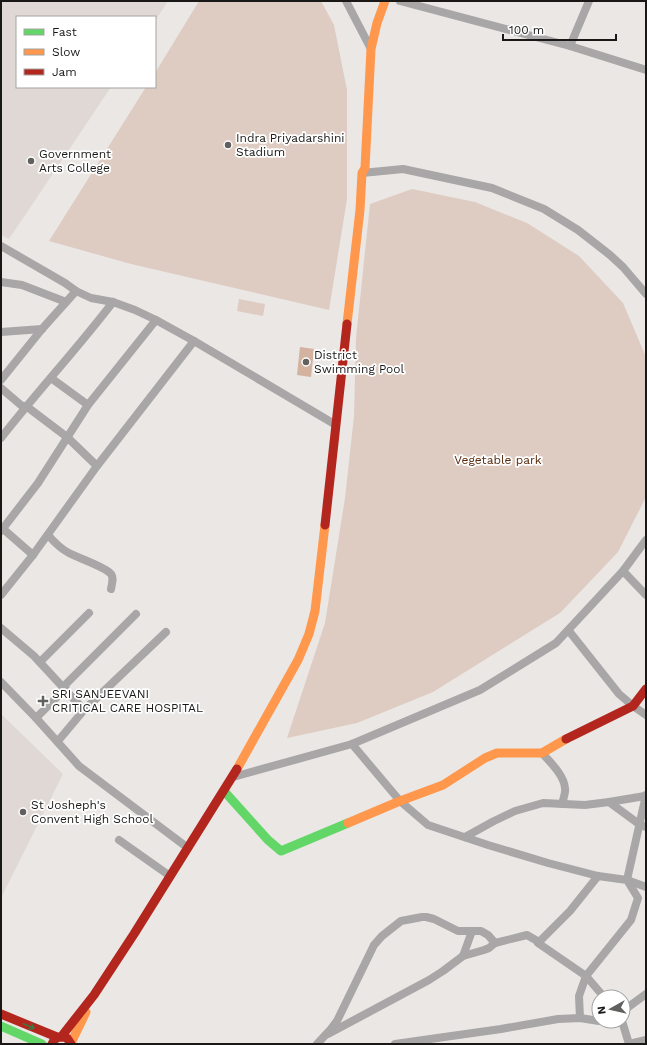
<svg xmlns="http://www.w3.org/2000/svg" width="647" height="1045" font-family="'Work Sans',sans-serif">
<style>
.built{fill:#e0d8d4}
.green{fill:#deccc2}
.water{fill:#d3b2a0}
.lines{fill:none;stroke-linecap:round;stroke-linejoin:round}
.street{stroke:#a8a6a6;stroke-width:8}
.fast{stroke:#63d668;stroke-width:9}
.slow{stroke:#ff974d;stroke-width:9}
.jam{stroke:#b3261e;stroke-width:9}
.oneway{stroke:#3e7740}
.poi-dot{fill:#62605f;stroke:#fff;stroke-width:1.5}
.labels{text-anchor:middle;stroke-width:3.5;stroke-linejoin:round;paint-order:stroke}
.poi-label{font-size:12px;fill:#191817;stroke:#fff;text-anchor:start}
.park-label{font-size:12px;fill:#562a0d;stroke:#fff}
</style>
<rect width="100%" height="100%" fill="#eae7e5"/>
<g class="built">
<path d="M 1,1 L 168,1 L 155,21 L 155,17 L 17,17 L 17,87 L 111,87 L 9,239 L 1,235 Z"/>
<path d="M 1,714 L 63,774 L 1,898 Z"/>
</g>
<g class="green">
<path d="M 199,1 L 321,1 L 334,25 L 347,90 L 347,199 L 329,310 L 131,264 L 49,241 L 146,87 L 155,87 L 155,73 Z"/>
<path d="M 412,189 L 475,202 L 527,223 L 579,256 L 623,303 L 646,357 L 646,497 L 618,552 L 560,613 L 433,692 L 357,723 L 287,738 L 325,623 L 345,498 L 354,416 L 356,338 L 370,204 Z"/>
<path d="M 239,299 L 265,304 L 263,316 L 237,311 Z"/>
</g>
<path class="water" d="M 300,347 L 314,349 L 311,377 L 297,375 Z"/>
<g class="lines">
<g class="street">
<path d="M 346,1 L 371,49"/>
<path d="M 400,1 L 570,46 L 646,70"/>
<path d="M 570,46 L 589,1"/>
<path d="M 362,173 L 403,169 L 492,188 L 544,209 L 578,230 L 610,255 L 623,267 L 646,294"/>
<path d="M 1,246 L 65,283 L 76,291 L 91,298 L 113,302 L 135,310 L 156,320 L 194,341 L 336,425"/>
<path d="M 1,282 L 22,285 L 66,302"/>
<path d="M 1,332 L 42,329"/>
<path d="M 51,378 L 88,405"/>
<path d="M 1,380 L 42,329 L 76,291"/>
<path d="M 1,388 L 22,406 L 26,406 L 67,437 L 97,466"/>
<path d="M 1,438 C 37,392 77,349 113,302"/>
<path d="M 1,527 L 33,555"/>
<path d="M 1,531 L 38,483 L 88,405 L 156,320"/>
<path d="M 48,535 C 54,542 61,549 69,553 C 78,558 106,567 111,574 C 114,578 112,583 111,589"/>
<path d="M 623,571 L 646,595"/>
<path d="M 1,595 L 33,555 L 97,466 L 194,341"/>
<path d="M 1,628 L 34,656 L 84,710"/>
<path d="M 569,631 L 619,694 L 633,706 L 646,715"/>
<path d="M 40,662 L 89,613"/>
<path d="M 1,682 L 36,718 L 79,766 L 188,848"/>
<path d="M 36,718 L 65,689 L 66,684 L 136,614"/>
<path d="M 58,741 L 84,710 L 166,632"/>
<path d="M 352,744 L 400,801 L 428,825 L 488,845 L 548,863 L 598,876 L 627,880 L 638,898 L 631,920 L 586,976 L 604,997"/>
<path d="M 542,753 C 550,762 564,775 565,788 C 566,793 563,799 562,804"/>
<path d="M 233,777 L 352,744 L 480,690 L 556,643 L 623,571 L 646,540"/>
<path d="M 646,795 L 627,880 L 646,887"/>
<path d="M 609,802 L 645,796"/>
<path d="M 465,837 L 494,821 L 515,811 L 543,803 L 585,805 L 609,802 L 639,824 L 646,827"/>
<path d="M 119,840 L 170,876"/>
<path d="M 463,956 L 472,931"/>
<path d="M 623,1011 L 646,994"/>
<path d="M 580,1018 L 579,996 L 586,976 L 538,943 L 570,911 L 598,876"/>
<path d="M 622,1021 L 629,1044"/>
<path d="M 328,1034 L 429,980 L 443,971 L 463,956 L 484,950 L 489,948 L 495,943"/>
<path d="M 317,1044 L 331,1029 L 337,1021 L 374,945 L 382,936 L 401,921 L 422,917 L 426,917 L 434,919 L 458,931 L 481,931 L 488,935 L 495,943 L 527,935 L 539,942"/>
<path d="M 395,1044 L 501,1029 L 558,1019 L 580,1018 L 599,1021"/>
<path d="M 629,1044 L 646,1040"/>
</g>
<g class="fast">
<path d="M 224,791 L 268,840 L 281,851 L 348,823"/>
<path d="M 1,1026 L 42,1044"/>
</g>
<g class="slow">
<path d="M 347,324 L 360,210 L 362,173 L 365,168 L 371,49 L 377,23 L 385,1"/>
<path d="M 237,769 L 298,660 L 309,634 L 315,611 L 325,525"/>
<path d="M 348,823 L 400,801 L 443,785 L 485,758 L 497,753 L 542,753 L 566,739"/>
<path d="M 71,1043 L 86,1012"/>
</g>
<g class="jam">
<path d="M 325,525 L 347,324"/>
<path d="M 566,739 L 633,706 L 646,689"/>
<path d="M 1,1014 L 57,1037"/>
<path d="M 61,1037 L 94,995 L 134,934 L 237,769"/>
<path d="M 52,1044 C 55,1037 60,1036 67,1038 L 71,1044"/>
</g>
</g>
<defs><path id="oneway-shaft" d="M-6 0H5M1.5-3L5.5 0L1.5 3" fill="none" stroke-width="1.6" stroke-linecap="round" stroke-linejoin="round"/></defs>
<use class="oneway" href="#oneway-shaft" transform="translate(29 1026) rotate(23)"/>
<g class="poi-dot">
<circle cx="228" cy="145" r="4"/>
<circle cx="31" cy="161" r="4"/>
<circle cx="306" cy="362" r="4"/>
<path d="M41 695h4v4h4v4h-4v4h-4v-4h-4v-4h4z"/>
<circle cx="23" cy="812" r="4"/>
</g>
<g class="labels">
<g class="poi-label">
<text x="236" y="142">Indra Priyadarshini<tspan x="236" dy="14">Stadium</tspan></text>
<text x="39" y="158">Government<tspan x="39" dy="14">Arts College</tspan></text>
<text x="314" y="359">District<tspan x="314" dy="14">Swimming Pool</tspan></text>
<text x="52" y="698">SRI SANJEEVANI<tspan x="52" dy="14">CRITICAL CARE HOSPITAL</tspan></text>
<text x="31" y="809">St Josheph's<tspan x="31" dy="14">Convent High School</tspan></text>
</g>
<g class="park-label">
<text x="498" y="464">Vegetable park</text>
</g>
</g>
<rect width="647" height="1045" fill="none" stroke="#191817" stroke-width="4"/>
<rect x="16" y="16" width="140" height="72" fill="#ffffff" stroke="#a3a3a2"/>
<rect x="24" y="29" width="20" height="6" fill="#63d668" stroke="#a3a3a2"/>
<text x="52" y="36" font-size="12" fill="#191817">Fast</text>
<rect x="24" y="49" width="20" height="6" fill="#ff974d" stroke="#a3a3a2"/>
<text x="52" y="56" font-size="12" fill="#191817">Slow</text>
<rect x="24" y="69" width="20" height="6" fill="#b3261e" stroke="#a3a3a2"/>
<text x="52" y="76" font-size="12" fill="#191817">Jam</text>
<g transform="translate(611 1009) rotate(262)"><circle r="19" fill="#ffffff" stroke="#a3a3a2"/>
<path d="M0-3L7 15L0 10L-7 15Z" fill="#62605f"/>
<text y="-6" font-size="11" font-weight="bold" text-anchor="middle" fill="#191817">N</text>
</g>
<path d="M503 34v6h113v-6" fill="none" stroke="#191817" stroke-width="2"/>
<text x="509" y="34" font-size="12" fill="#191817" stroke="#ffffff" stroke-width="3" paint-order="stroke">100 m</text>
</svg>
